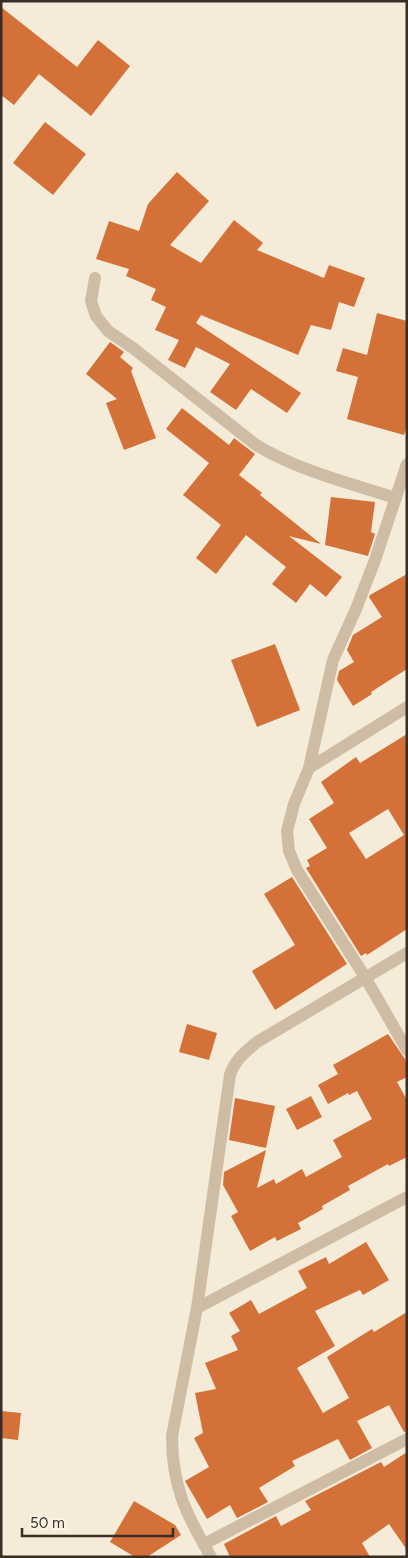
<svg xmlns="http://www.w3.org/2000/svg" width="408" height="1558" font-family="Figtree,sans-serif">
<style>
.building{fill:#d37138;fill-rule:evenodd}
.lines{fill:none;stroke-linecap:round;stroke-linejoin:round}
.minor{stroke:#cebca4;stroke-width:12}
</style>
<rect width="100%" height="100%" fill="#f4ebd9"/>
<g class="building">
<path d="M 1,7 L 77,67 L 98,40 L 130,66 L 91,116 L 39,74 L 14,105 L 1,95 Z"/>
<path d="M 45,122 L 86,154 L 53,195 L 13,163 Z"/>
<path d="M 177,172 L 209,201 L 170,245 L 201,263 L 234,220 L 263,243 L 257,250 L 324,278 L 329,265 L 365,278 L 354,307 L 339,302 L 331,330 L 311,325 L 298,355 L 201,315 L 196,323 L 301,393 L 287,413 L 251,389 L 236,410 L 210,392 L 230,364 L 196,347 L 185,368 L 168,360 L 179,340 L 155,330 L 166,307 L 151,300 L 156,289 L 126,276 L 129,269 L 96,259 L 109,221 L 139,231 L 148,204 Z"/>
<path d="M 377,313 L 407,321 L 407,426 L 404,435 L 347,419 L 358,377 L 336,371 L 343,348 L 367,355 Z"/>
<path d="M 110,342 L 124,352 L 120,357 L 133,368 L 131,371 L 156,438 L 124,450 L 106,403 L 117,399 L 86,374 Z"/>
<path d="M 182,408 L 229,445 L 234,438 L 255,454 L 239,475 L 262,493 L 260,495 L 321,544 L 289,536 L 342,577 L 326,597 L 310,584 L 296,603 L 272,584 L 286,567 L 246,535 L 216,574 L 196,558 L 221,525 L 183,495 L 209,463 L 166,429 Z"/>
<path d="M 331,497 L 375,502 L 371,532 L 375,534 L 368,556 L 325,545 Z"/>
<path d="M 407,574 L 407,669 L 371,692 L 372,694 L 353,706 L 337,680 L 339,671 L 354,662 L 347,650 L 353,635 L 382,617 L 369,597 L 370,595 Z"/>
<path d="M 275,644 L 300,710 L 257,727 L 231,660 Z"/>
<path d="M 407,734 L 407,929 L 367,955 L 366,953 L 361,956 L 306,868 L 310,866 L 307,860 L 327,848 L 309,819 L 334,803 L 321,782 L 356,757 L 360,763 ZM 388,809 L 404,835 L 366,859 L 349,833 Z"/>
<path d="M 292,877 L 347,964 L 275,1010 L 252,971 L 295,945 L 264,894 Z"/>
<path d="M 187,1024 L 217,1033 L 209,1060 L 179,1052 Z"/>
<path d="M 388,1034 L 407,1062 L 407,1077 L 397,1082 L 407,1100 L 407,1157 L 389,1166 L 388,1164 L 348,1186 L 350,1190 L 322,1206 L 323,1209 L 298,1223 L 301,1229 L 277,1241 L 275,1237 L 250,1251 L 231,1216 L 238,1212 L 223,1185 L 224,1172 L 266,1150 L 257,1188 L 274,1179 L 276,1184 L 302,1169 L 306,1177 L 342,1157 L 333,1140 L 372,1119 L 357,1091 L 349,1095 L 348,1093 L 328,1104 L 318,1085 L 338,1074 L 333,1065 Z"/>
<path d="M 311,1096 L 322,1117 L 297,1130 L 286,1109 Z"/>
<path d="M 235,1098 L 275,1106 L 266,1148 L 229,1140 Z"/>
<path d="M 366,1242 L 389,1280 L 363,1295 L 360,1290 L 315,1311 L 335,1346 L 297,1368 L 323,1413 L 349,1398 L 327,1357 L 372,1329 L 374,1332 L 407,1312 L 407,1431 L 404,1432 L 389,1405 L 357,1421 L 372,1448 L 350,1460 L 338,1439 L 292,1461 L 295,1466 L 259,1488 L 268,1502 L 237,1518 L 230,1505 L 207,1519 L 185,1481 L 209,1467 L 194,1438 L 203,1433 L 195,1393 L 216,1389 L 205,1363 L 238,1350 L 231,1336 L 240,1331 L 229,1313 L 251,1300 L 259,1314 L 307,1288 L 298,1271 L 326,1257 L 329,1264 Z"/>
<path d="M 1,1411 L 21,1413 L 18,1440 L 1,1438 Z"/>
<path d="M 407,1452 L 407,1550 L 389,1524 L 362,1543 L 370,1557 L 230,1557 L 224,1544 L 276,1516 L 281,1526 L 311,1510 L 305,1501 L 381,1462 L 384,1467 Z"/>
<path d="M 134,1501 L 175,1525 L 181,1535 L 147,1557 L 135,1557 L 110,1542 Z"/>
</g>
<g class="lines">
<g class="minor">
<path d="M 95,278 L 91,301 L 96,316 L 108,331 L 133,348 L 256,445 C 299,471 349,483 396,498"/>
<path d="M 407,707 L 309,768 L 294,804 L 287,831 L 289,851 L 297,870 L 365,977 L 407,1050"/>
<path d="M 309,768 L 333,660 L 356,609 L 375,560 L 407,464"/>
<path d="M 197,1308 L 407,1197"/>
<path d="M 204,1544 L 407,1439"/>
<path d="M 211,1557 C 186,1514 172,1487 172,1436 L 197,1308 L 230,1075 C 235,1060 245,1052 257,1042 L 407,953"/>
</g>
</g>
<rect width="408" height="1558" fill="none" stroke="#382e26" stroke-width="5"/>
<path d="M22 1528v8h151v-8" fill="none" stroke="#382e26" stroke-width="2.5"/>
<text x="30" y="1528" font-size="15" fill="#382e26" stroke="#fbf4e6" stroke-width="4" paint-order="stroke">50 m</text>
</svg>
